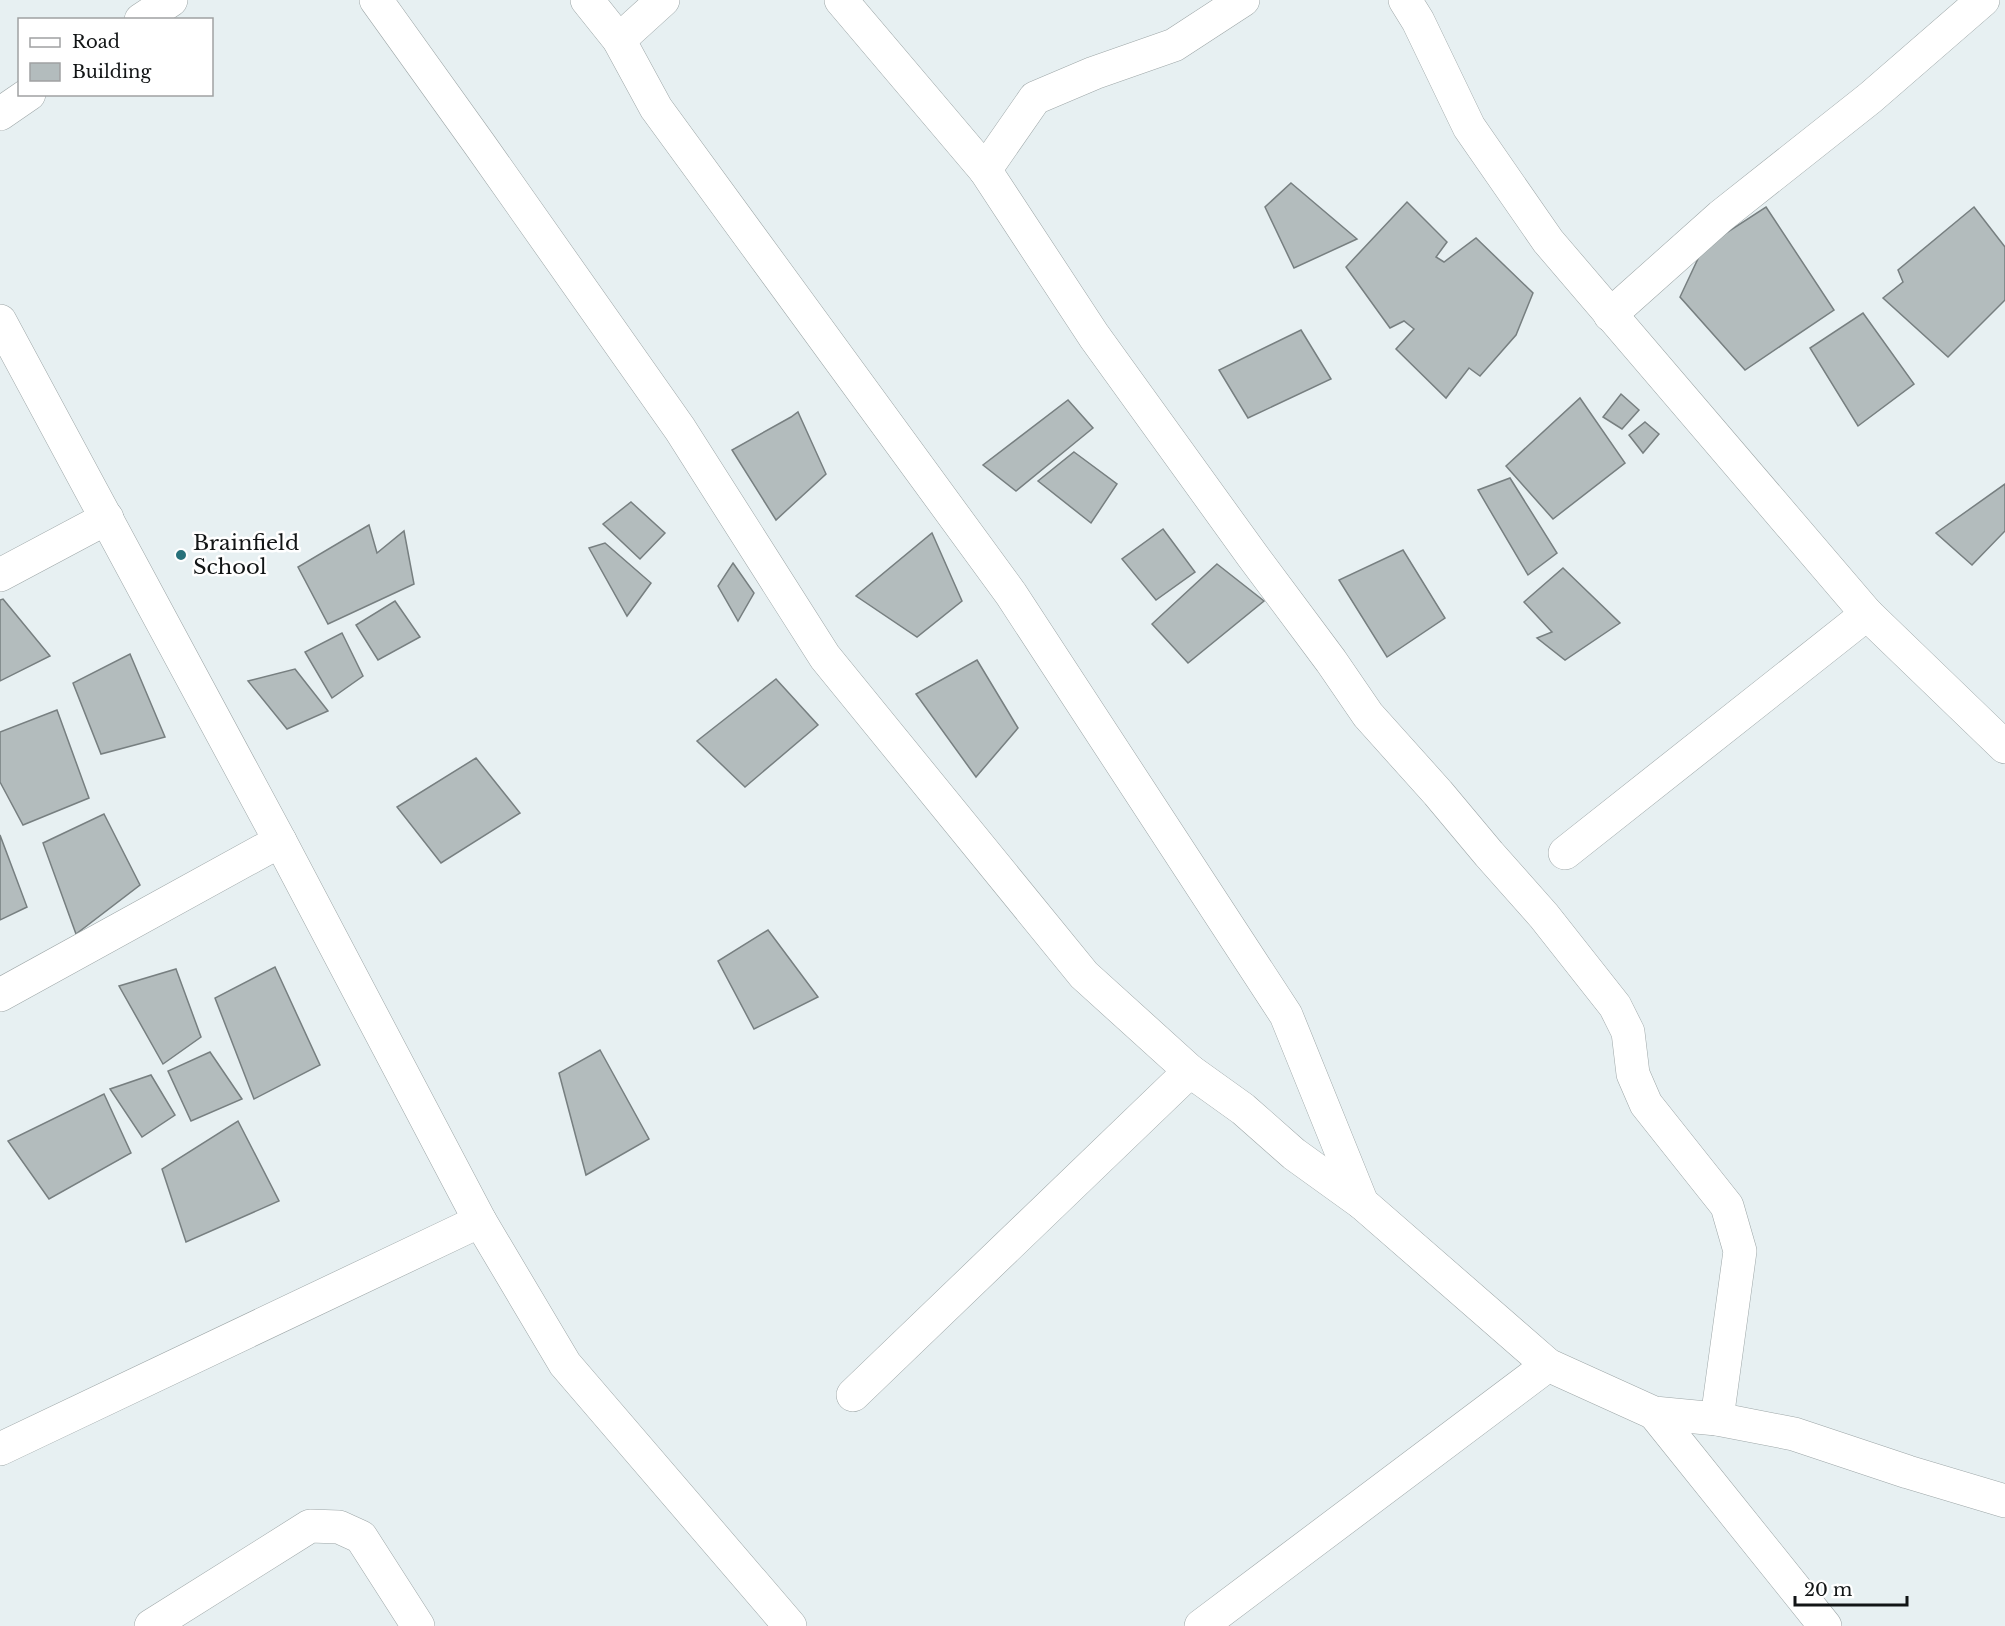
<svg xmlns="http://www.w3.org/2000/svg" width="2005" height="1626" font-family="'Libre Baskerville',serif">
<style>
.building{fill:#b3bcbd;stroke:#777f80;stroke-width:1.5}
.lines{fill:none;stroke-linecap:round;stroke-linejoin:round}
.minor-casing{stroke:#9da6a7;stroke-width:34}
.minor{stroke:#fff;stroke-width:33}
.poi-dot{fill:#27717a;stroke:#fff;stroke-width:2}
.labels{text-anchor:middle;stroke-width:5;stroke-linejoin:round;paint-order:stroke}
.poi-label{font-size:21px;fill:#121516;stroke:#fff;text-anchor:start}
</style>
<rect width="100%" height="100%" fill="#e7f0f2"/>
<g class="building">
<path d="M 1291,183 L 1357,239 L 1294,268 L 1265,207 Z"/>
<path d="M 1407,202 L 1447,242 L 1436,257 L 1444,262 L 1476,238 L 1533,293 L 1516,335 L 1480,376 L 1469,368 L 1446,398 L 1396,349 L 1414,329 L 1404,321 L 1390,328 L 1346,267 Z"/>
<path d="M 1766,207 L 1834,310 L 1745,370 L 1680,297 L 1703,248 Z"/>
<path d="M 1974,207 L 2005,247 L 2005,300 L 1948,357 L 1883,298 L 1903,282 L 1898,270 Z"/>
<path d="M 1863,313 L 1914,384 L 1858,426 L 1810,348 Z"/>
<path d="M 1301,330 L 1331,379 L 1248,418 L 1219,370 Z"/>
<path d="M 1621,394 L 1639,410 L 1622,429 L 1603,417 Z"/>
<path d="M 1580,398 L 1625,463 L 1553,519 L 1506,466 Z"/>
<path d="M 1068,400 L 1093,428 L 1016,491 L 983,465 Z"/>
<path d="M 798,412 L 826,474 L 776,520 L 732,450 L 791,417 Z"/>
<path d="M 1645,422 L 1659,434 L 1643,453 L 1629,435 Z"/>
<path d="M 1074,452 L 1117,484 L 1091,523 L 1038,481 Z"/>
<path d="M 1510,478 L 1557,553 L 1528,575 L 1478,490 Z"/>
<path d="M 2005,484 L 2005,531 L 1972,565 L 1936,533 Z"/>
<path d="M 631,502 L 665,533 L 640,559 L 603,524 Z"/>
<path d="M 369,525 L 377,553 L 404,531 L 414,584 L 328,624 L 298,567 Z"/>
<path d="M 1163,529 L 1195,572 L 1156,600 L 1122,559 Z"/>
<path d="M 932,533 L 962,601 L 917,637 L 856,596 Z"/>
<path d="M 605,543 L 651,583 L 627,616 L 589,548 Z"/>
<path d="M 1403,550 L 1445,618 L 1387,657 L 1339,580 Z"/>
<path d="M 733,563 L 754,593 L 738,621 L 718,586 Z"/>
<path d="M 1217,564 L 1264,601 L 1188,663 L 1152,624 Z"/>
<path d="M 1563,568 L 1620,623 L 1565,660 L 1537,638 L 1552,632 L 1524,602 Z"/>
<path d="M 3,599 L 50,656 L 0,681 L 0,600 Z"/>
<path d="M 395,601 L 420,637 L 378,660 L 356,625 Z"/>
<path d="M 342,633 L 363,676 L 332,698 L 305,652 Z"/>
<path d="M 130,654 L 165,737 L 101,754 L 73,683 Z"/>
<path d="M 977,660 L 1018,728 L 976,777 L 916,694 Z"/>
<path d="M 295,669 L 328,711 L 287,729 L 248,681 Z"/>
<path d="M 776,679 L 818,725 L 745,787 L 697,741 Z"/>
<path d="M 57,710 L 89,798 L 23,825 L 0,782 L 0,732 Z"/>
<path d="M 476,758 L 520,813 L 441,863 L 397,807 Z"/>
<path d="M 104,814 L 140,885 L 76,934 L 43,843 Z"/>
<path d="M 0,835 L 27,907 L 0,920 Z"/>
<path d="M 768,930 L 818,997 L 754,1029 L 718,961 Z"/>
<path d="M 275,967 L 320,1065 L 254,1099 L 215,998 Z"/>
<path d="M 176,969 L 201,1037 L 163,1064 L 119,986 Z"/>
<path d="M 600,1050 L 649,1139 L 586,1175 L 559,1073 Z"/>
<path d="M 210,1052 L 242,1099 L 191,1121 L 168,1071 Z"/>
<path d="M 151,1075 L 175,1115 L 142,1137 L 110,1089 Z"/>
<path d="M 104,1094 L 131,1153 L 49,1199 L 8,1141 Z"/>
<path d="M 238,1121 L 279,1201 L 186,1242 L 162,1169 Z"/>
</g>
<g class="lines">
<g class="minor-casing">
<g id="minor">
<path d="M 376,0 L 480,145 L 680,429 L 825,657 L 1084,975 L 1190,1071 L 1243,1109 L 1294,1154 L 1362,1203 L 1548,1365 L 1654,1413 L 1717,1419 L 1794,1434 L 1908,1472 L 2005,1501"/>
<path d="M 587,0 L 619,40 L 656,108 L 1011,594 L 1286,1015 L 1362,1203"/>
<path d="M 841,0 L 985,170"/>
<path d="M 1243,0 L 1174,45 L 1094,73 L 1035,98 L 985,170 L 1094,336 L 1252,555 L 1331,661 L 1368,715 L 1438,793 L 1489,854 L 1544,916 L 1615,1006 L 1628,1032 L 1633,1074 L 1646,1104 L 1727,1206 L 1740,1251 L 1717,1419"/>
<path d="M 1405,0 L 1418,21 L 1469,127 L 1548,241 L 1867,614 L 2005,747"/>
<path d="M 141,20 L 171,0"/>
<path d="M 619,40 L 663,0"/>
<path d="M 0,114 L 29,94"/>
<path d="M 1610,315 L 1721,216 L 1870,98 L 1983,0"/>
<path d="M 0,321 L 280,841 L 480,1221 L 565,1364 L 790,1626"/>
<path d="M 0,575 L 107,518"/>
<path d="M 1565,853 L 1867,614"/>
<path d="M 0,995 L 280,841"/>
<path d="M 853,1395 L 1190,1071"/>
<path d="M 1654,1413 L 1825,1626"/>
<path d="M 0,1449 L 480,1221"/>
<path d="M 151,1626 L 310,1526 L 339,1527 L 361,1537 L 418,1626"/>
<path d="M 1201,1626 L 1548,1365"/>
</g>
</g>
<use href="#minor" class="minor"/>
</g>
<circle class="poi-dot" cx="181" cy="555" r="6"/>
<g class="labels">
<g class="poi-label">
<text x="193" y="550">Brainfield<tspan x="193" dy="24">School</tspan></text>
</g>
</g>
<rect x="18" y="18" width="195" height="78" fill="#ffffff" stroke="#a0a1a2" stroke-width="1.5"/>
<rect x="30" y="38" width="30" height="9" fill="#ffffff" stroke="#a0a1a2" stroke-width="1.5"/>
<text x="72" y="48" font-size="18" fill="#121516">Road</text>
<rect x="30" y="63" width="30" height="18" fill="#b3bcbd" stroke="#a0a1a2" stroke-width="1.5"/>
<text x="72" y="78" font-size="18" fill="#121516">Building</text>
<path d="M1795 1596v9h112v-9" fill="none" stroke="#121516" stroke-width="3"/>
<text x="1804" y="1596" font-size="18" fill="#121516" stroke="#ffffff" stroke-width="4.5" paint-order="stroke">20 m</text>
</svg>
